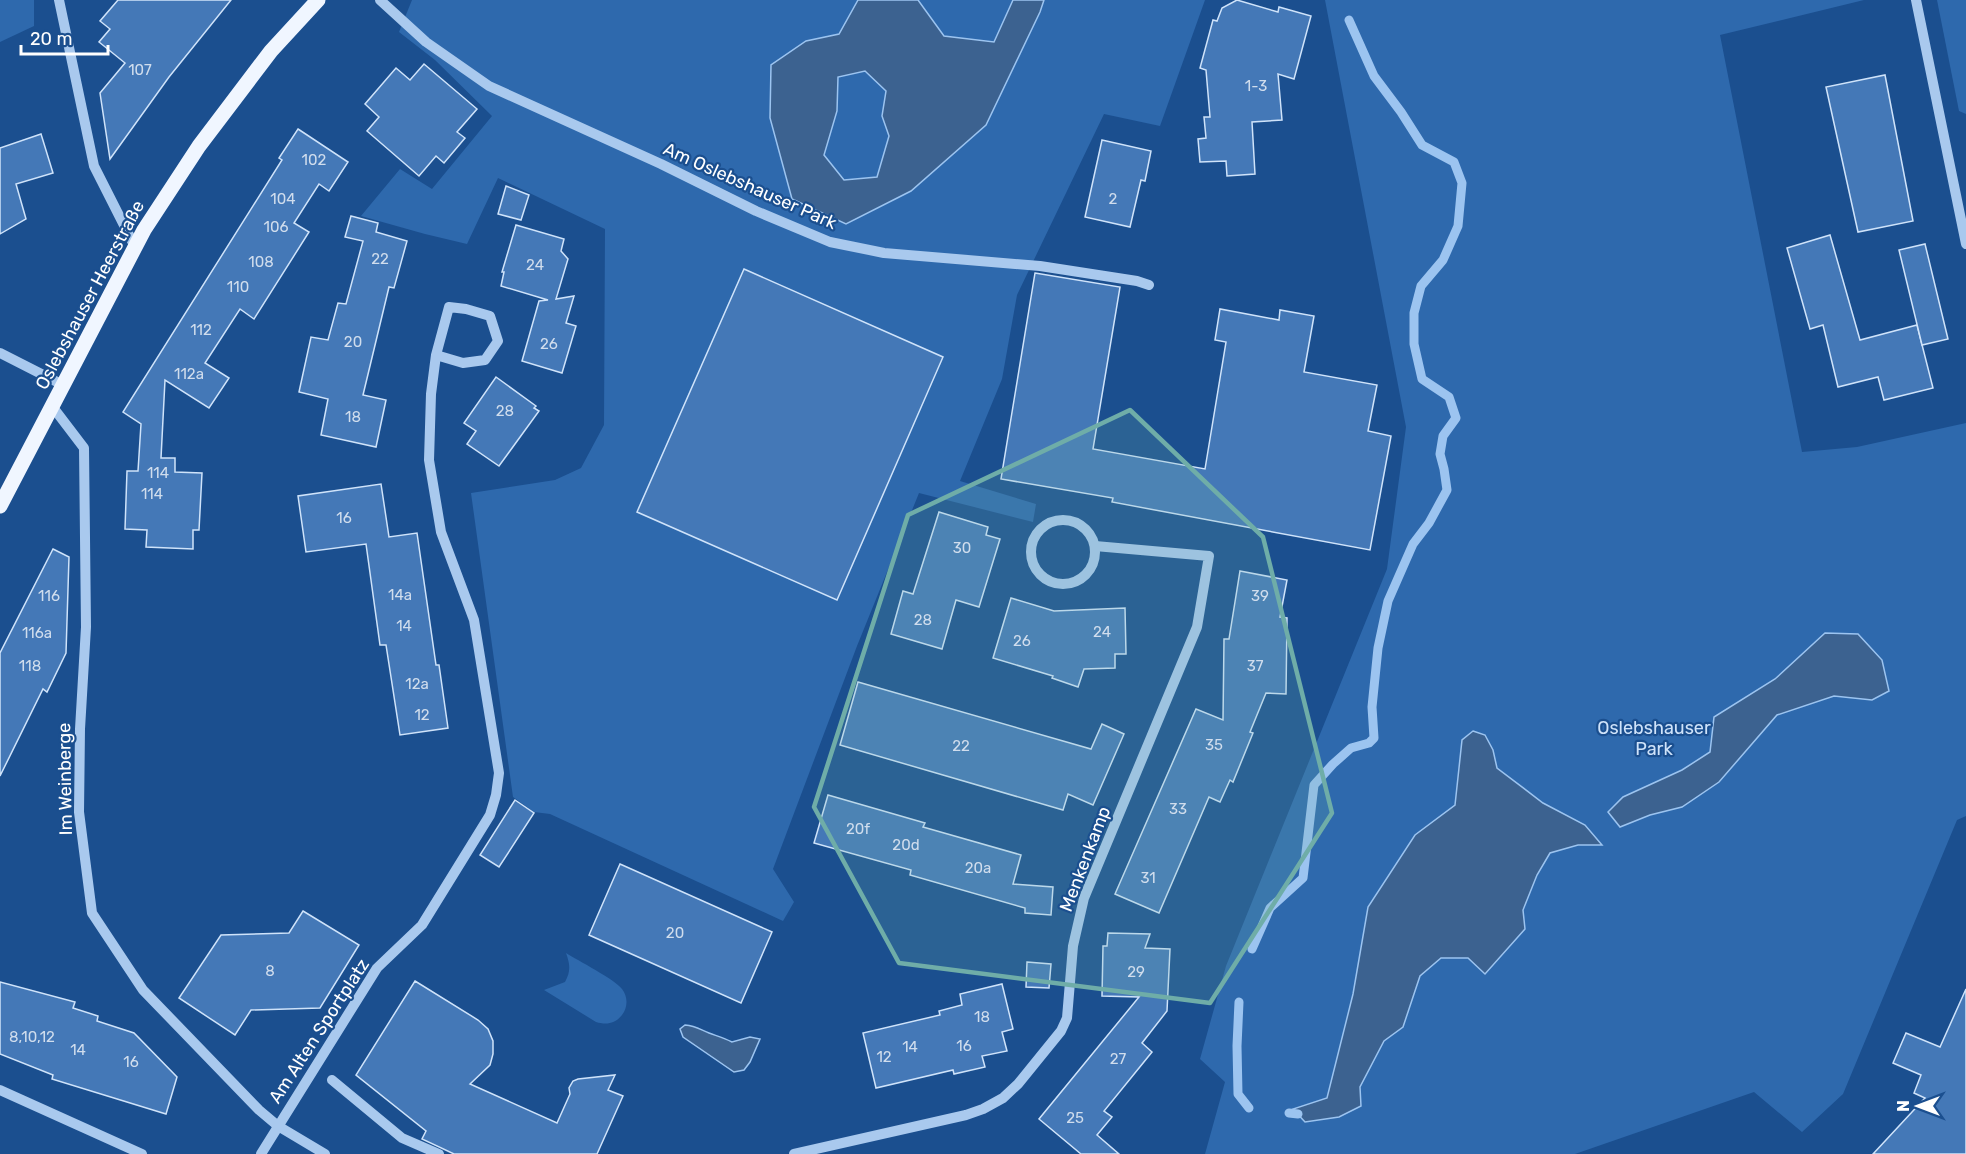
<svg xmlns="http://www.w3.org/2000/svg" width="1966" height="1154" font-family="Rubik,sans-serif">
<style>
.green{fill:#2e69ad}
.water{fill:#3c6290;stroke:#9cc4f0;stroke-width:1.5;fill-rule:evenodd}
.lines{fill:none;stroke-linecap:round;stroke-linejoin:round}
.stream{stroke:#9cc4f0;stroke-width:9}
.building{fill:#4478b7;stroke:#cfe3fa;stroke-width:1.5}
.minor{stroke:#a9c9ee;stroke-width:10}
.major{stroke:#f0f6ff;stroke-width:15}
.marked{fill:#6fada8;fill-opacity:0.2;stroke:#6fada8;stroke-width:4.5;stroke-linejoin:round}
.labels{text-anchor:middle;stroke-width:4.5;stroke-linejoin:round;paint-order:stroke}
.number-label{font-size:15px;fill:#d0dded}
.street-label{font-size:18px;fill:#fff;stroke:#1b4f8f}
.park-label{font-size:18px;fill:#cfe3fa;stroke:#1b4f8f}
</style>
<rect width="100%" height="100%" fill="#1b4f8f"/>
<g class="green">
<path d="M 0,0 L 34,0 L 34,26 L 0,42 Z"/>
<path d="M 412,0 L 1205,0 L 1160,126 L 1104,114 L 1017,295 L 1002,379 L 960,481 L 1036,504 L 1033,522 L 919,493 L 857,646 L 773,869 L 794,902 L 783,921 L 550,814 L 534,812 L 513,797 L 471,493 L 555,480 L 581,468 L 604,425 L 605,229 L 498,178 L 467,244 L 425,234 L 361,216 L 400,169 L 432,189 L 492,116 L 435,60 L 399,32 Z"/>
<path d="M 1325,0 L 1864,0 L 1720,35 L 1802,452 L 1857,447 L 1966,423 L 1966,816 L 1957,820 L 1843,1094 L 1802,1132 L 1754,1092 L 1575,1154 L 1205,1154 L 1225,1082 L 1200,1059 L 1226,966 L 1387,569 L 1406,427 Z"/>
<path d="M 1937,0 L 1966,0 L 1966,114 L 1959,111 Z"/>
<path d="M 566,953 C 577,960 616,980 622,989 C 628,997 628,1007 622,1015 C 615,1024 606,1025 596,1022 L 544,990 L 565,982 C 571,971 570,964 566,953 Z"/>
</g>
<g class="water">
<path d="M 858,0 L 918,0 L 944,36 L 994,42 L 1013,0 L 1044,0 L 1040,12 L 986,125 L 911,191 L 846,224 L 792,199 L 770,118 L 771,65 L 806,41 L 839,34 ZM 865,71 L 886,91 L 882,116 L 889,136 L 877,177 L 844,180 L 824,155 L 837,111 L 838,77 Z"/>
<path d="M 1825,633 L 1858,634 L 1882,660 L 1889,691 L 1872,700 L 1834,696 L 1777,715 L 1719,782 L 1682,807 L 1650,815 L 1620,827 L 1608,812 L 1623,797 L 1682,770 L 1710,752 L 1714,717 L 1775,679 Z"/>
<path d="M 1473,731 L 1485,735 L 1493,750 L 1497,768 L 1543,803 L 1585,825 L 1602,845 L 1578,845 L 1550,853 L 1537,875 L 1523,910 L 1525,929 L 1485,974 L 1468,958 L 1441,958 L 1420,976 L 1403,1027 L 1384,1041 L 1360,1087 L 1361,1106 L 1339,1117 L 1305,1122 L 1293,1109 L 1327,1098 L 1353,994 L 1368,907 L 1415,835 L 1455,805 L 1462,740 Z"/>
<path d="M 685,1025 C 696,1026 699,1029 709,1033 C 717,1036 724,1038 732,1042 L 750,1037 L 760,1039 L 750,1062 L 744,1070 L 734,1072 L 683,1037 L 680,1029 Z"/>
</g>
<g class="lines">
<g class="stream">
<path d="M 1252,949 L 1270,908 L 1303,878 L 1314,785 L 1333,764 L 1351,748 L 1369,743 L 1374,738 L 1372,707 L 1378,648 L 1388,601 L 1413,544 L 1429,523 L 1447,490 L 1444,469 L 1440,454 L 1443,436 L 1456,418 L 1449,397 L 1422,379 L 1414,344 L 1414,313 L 1421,286 L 1443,260 L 1458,226 L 1462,183 L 1454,162 L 1422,145 L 1401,112 L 1374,76 L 1349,20"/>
<path d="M 1239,1002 L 1237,1046 L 1238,1094 L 1249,1108"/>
<path d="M 1289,1113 L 1298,1114"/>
</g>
</g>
<g class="building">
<path d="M 118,0 L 231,0 L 169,77 L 110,159 L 100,93 L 125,63 L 99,42 L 110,29 L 100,21 Z"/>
<path d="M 1237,0 L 1278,12 L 1279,7 L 1311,16 L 1294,79 L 1278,74 L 1282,120 L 1252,122 L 1255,174 L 1227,176 L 1226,161 L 1200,162 L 1198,139 L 1206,138 L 1204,117 L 1210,117 L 1206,70 L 1200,68 L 1213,20 L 1217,21 L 1222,8 Z"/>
<path d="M 424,64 L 477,109 L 457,132 L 465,138 L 444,163 L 436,156 L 419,176 L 367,131 L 379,117 L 365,104 L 396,68 L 410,80 Z"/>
<path d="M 1885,75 L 1913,221 L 1858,232 L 1826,87 Z"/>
<path d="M 298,129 L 348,162 L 329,191 L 319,184 L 294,223 L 309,232 L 254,319 L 240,309 L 205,363 L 229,378 L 209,408 L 165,380 L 161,458 L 175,458 L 175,472 L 202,473 L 199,530 L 193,530 L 193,549 L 146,547 L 147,530 L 125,529 L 127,471 L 138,471 L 141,424 L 123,412 L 282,160 L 279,158 Z"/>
<path d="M 41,134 L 53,173 L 16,184 L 26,219 L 0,234 L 0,148 Z"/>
<path d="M 1102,140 L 1151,151 L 1145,181 L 1141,180 L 1130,227 L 1085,217 Z"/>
<path d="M 506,186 L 529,195 L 521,220 L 498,214 Z"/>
<path d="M 351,216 L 378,223 L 376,232 L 407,241 L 394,288 L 389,287 L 363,395 L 386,400 L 376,447 L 321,435 L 328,399 L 299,392 L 311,337 L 328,340 L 338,303 L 346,304 L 363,241 L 345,237 Z"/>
<path d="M 516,225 L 564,239 L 561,251 L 568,259 L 556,299 L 574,296 L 566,323 L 576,326 L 562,373 L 522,361 L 539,301 L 548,300 L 501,286 L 504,272 L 502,272 Z"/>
<path d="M 1830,235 L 1860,340 L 1917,325 L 1933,388 L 1884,400 L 1878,377 L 1838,387 L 1823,325 L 1810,329 L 1787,248 Z"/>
<path d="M 1925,244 L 1948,339 L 1922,345 L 1899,250 Z"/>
<path d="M 744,269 L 943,357 L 837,600 L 637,512 Z"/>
<path d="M 1035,273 L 1120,287 L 1093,449 L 1205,469 L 1226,342 L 1215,340 L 1220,309 L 1279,320 L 1280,310 L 1314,316 L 1304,372 L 1377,385 L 1368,431 L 1391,436 L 1370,550 L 1112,502 L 1113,498 L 1001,479 Z"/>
<path d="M 496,377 L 536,406 L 534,408 L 539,411 L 499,466 L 467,444 L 476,431 L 464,423 Z"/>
<path d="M 381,484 L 389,537 L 417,533 L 436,665 L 439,665 L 448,728 L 400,735 L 386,645 L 380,645 L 366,544 L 306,552 L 298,496 Z"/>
<path d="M 939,512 L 988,527 L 986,535 L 1000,539 L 979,607 L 956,600 L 942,649 L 891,634 L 903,591 L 913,594 Z"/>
<path d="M 53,549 L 69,557 L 66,653 L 47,692 L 43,689 L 0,776 L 0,653 Z"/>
<path d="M 1240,571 L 1287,580 L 1280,617 L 1287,618 L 1286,694 L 1266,693 L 1250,732 L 1253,733 L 1233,782 L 1230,780 L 1220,802 L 1209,797 L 1159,913 L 1115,894 L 1196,709 L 1223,720 L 1224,639 L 1229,639 Z"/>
<path d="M 1011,598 L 1054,611 L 1125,608 L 1126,654 L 1115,654 L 1115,668 L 1084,669 L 1078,687 L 1052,678 L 1053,676 L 993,658 Z"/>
<path d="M 858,682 L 1091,749 L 1102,724 L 1124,734 L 1093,805 L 1068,794 L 1063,810 L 840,745 Z"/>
<path d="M 828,795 L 925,823 L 923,827 L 1021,855 L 1013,884 L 1053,887 L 1051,915 L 1025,913 L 1025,908 L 910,875 L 911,870 L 814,843 Z"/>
<path d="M 515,800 L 534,813 L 499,867 L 480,855 Z"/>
<path d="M 620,864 L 772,932 L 741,1003 L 589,935 Z"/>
<path d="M 303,911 L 359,945 L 320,1008 L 251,1010 L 235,1035 L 179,998 L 221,935 L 289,933 Z"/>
<path d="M 1108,933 L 1150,934 L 1145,948 L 1170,949 L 1167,1011 L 1142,1043 L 1152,1052 L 1104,1111 L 1112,1117 L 1097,1135 L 1119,1154 L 1081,1154 L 1039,1119 L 1139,997 L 1102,996 L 1103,946 L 1107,946 Z"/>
<path d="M 1027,962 L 1051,964 L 1049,988 L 1026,987 Z"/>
<path d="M 415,981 L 478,1020 L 488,1029 L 493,1041 L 493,1054 L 490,1065 L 470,1084 L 557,1123 L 570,1094 L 569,1088 L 573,1081 L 578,1079 L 615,1075 L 608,1090 L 623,1096 L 597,1154 L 454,1154 L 422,1139 L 426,1131 L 356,1075 Z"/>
<path d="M 0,982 L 75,1002 L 73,1008 L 98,1016 L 97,1021 L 134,1033 L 177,1077 L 166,1114 L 52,1079 L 53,1075 L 0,1054 Z"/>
<path d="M 1002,984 L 1013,1029 L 1002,1032 L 1007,1051 L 982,1056 L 985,1067 L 954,1074 L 953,1070 L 876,1088 L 863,1033 L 940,1015 L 939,1011 L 962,1005 L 960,994 Z"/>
<path d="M 1966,989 L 1966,1154 L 1873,1154 L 1925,1098 L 1914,1093 L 1921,1075 L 1893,1063 L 1906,1033 L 1940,1047 Z"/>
</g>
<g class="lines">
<g class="minor">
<path d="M 59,0 L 94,166 L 135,247"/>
<path d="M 380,0 L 426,42 L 489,86 L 661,164 L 756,211 L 830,242 L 884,253 L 1040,266 L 1137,281 L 1149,285"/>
<path d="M 1916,0 L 1966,244"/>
<path d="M 0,353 L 63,385"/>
<path d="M 52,406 L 84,448 L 86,627 L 80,729 L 79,812 L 92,913 L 143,990 L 259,1110 L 278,1126 L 325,1154"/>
<circle cx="1063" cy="552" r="32"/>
<path d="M 332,1080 L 402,1138 L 439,1154"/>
<path d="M 0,1090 L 142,1154"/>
<path d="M 261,1154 L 377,968 L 422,925 L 490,815 L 496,795 L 499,773 L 474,620 L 441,532 L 429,460 L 431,394 L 436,355 L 449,307 L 466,309 L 490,316 L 498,341 L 485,360 L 463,363 L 436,355"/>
<path d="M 794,1154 L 966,1115 L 983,1109 L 1003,1098 L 1018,1084 L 1061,1031 L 1067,1018 L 1073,946 L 1084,898 L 1197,627 L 1209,556 L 1095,546"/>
</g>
<path class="major" d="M 0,506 L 144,230 L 199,146 L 271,51 L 318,0"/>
</g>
<path class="marked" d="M 1130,410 L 1263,537 L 1332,813 L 1210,1003 L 899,963 L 814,807 L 908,515 Z"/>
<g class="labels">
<g class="number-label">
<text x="140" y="75">107</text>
<text x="1256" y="91">1-3</text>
<text x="314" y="165">102</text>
<text x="283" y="204">104</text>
<text x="1113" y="204">2</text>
<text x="276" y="232">106</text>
<text x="380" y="264">22</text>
<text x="261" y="267">108</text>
<text x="535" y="270">24</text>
<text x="238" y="292">110</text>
<text x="201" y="335">112</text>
<text x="353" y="347">20</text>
<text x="549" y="349">26</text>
<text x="189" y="379">112a</text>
<text x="505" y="416">28</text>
<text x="353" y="422">18</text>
<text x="158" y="478">114</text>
<text x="152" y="499">114</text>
<text x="344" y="523">16</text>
<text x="962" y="553">30</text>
<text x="400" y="600">14a</text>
<text x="49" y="601">116</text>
<text x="1260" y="601">39</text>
<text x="923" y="625">28</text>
<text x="404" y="631">14</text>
<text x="1102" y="637">24</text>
<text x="37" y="638">116a</text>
<text x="1022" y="646">26</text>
<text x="30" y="671">118</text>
<text x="1255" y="671">37</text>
<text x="417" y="689">12a</text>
<text x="422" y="720">12</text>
<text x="1214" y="750">35</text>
<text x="961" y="751">22</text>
<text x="1178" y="814">33</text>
<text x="858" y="834">20f</text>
<text x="906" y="850">20d</text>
<text x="978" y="873">20a</text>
<text x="1148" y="883">31</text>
<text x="675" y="938">20</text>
<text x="270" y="976">8</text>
<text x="1136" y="977">29</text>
<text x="982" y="1022">18</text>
<text x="32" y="1042">8,10,12</text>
<text x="964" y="1051">16</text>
<text x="910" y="1052">14</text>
<text x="78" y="1055">14</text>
<text x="884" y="1062">12</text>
<text x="1118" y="1064">27</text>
<text x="131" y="1067">16</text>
<text x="1075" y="1123">25</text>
</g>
<g class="street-label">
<text transform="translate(750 186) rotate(24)" y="6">Am Oslebshauser Park</text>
<text transform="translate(90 295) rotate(-62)" y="6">Oslebshauser Heerstraße</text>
<text transform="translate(65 779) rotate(-91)" y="6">Im Weinberge</text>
<text transform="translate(1085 859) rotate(-69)" y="6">Menkenkamp</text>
<text transform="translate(319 1031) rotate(-57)" y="6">Am Alten Sportplatz</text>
</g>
<g class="park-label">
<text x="1654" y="734">Oslebshauser<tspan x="1654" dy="21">Park</tspan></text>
</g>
</g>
<g transform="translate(1918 1106) rotate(270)" stroke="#1b4f8f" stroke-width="4.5" paint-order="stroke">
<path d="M0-4.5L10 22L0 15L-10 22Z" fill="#ffffff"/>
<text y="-9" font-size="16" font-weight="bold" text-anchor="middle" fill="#ffffff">N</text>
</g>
<path d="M21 45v9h87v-9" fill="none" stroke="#ffffff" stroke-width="3"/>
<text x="30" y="45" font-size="18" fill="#ffffff" stroke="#1b4f8f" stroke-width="4.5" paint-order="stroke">20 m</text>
</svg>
